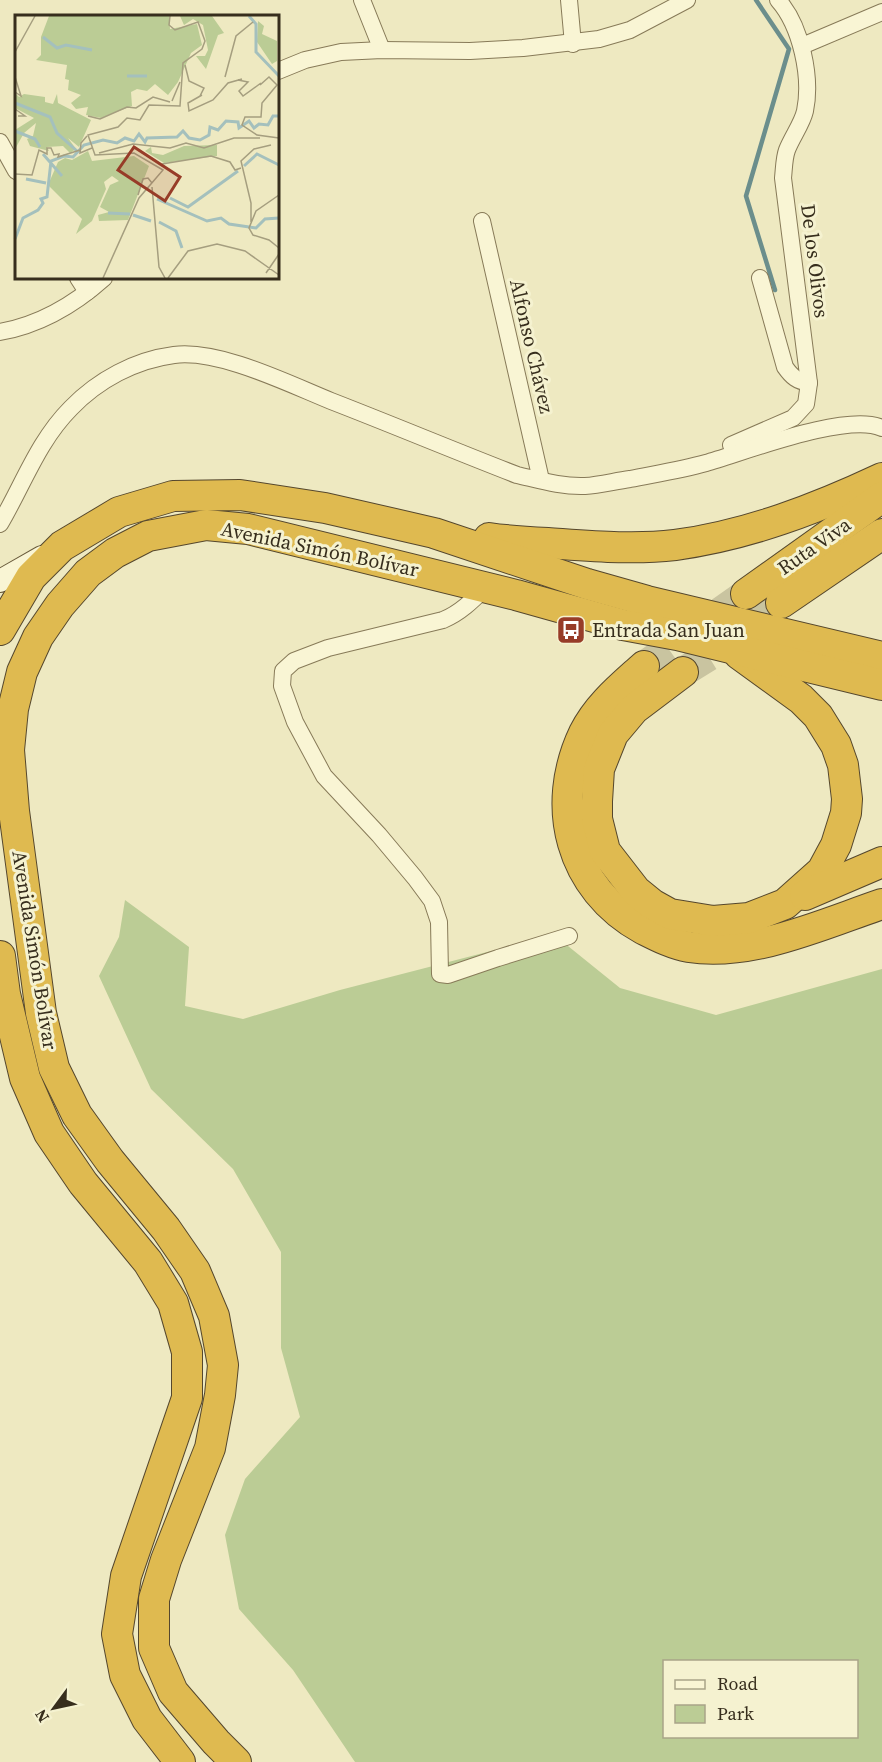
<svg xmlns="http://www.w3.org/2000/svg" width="882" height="1762" font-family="'Source Serif 4',serif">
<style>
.green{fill:#bbcc95;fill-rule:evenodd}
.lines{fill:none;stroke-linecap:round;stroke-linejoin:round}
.stream{stroke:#6b8e8c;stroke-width:4.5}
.highway-tunnel{stroke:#c9c4a0;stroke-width:30;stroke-dasharray:30 15;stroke-linecap:butt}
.street-casing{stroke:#877a58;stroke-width:18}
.secondary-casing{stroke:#695b3c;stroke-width:24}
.highway-casing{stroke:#55472d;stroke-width:32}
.street{stroke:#f9f5d4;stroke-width:16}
.secondary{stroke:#f9f5d4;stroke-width:22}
.highway{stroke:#dfba50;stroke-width:30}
.labels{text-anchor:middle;stroke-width:6;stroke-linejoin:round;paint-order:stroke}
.street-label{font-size:20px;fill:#372e1d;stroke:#f5f2d0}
.poi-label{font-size:20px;fill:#372e1d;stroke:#f5f2d0;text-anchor:start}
.inset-river{fill:none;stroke:#a4c0bd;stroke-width:3}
.inset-road{fill:none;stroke:#a59e7f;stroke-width:1.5}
.view{fill:#973c28;fill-opacity:0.15;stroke:#973c28;stroke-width:3}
.inset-edge{fill:none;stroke:#372e1d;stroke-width:3}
</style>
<rect width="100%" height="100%" fill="#eee9c1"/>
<path class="green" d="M 125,900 L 189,947 L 185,1006 L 243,1019 L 340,990 L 491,951 L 563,942 L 620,988 L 716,1015 L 882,969 L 882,1762 L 355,1762 L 293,1670 L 239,1609 L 225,1535 L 245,1479 L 300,1417 L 281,1348 L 281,1252 L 233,1169 L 151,1089 L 99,976 L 119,937 ZM 664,1662 L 856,1662 L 856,1736 L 664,1736 Z"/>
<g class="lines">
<path class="stream" d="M 756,0 L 789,49 L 746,196 L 775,290"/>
<g class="highway-tunnel">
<path d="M 644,666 L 746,594"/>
<path d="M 683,672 L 746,633 L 781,603"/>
</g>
<g class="street-casing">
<g id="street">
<path d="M 362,0 L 382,50"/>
<path d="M 569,0 L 573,44"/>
<path d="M 802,46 L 882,12"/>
<path d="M 278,71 L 305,60 L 341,52 L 382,50 L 470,51 L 523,48 L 599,39 L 630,30 L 687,0"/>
<path d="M 0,142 L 16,171"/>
<path d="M 482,221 L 541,480"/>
<path d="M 78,278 L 87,292"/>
<path d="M 760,278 L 785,367 C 792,377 797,381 809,383"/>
<path d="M 0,332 C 39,325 75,304 104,278"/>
<path d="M 731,445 L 793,418 L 806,404 L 809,383 L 783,178 C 784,169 784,158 787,150 C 792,137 802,124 805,111 C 812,77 801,26 778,0"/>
<path d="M 0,524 C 23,485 38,441 71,408 C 98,380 135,360 174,355 C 219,349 289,384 331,401 C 393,425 455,451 517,475 C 539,480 562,487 585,486 C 600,485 615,481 630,479 C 655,474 681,470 706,463 C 745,452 847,412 882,428"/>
<path d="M 486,587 C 472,601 460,613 443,620 L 328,648 L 294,661 L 283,671 L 282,686 L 295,722 L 324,776 L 379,835 L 415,878 L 432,901 L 439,922 L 440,974 L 448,975 L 498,958 L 569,936"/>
</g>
</g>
<g class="secondary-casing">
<path id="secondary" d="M 0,581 L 42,557"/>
</g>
<g class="highway-casing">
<g id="highway">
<path d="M 489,538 C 509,541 528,542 548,543 C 591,546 633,550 675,545 C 748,535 816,509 882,478"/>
<path d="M 746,594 L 882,497"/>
<path d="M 781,603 L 882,534"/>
<path d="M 0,630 L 31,577 L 62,546 L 119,512 L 173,496 L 240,495 L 325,508 L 434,533 L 587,584 L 647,601 L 882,657"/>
<path d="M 644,666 C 622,686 598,705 584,733 C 549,806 570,889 643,929 C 657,936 672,944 689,947 C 752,957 823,924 882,904"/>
<path d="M 683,672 L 634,709 L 613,734 L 599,769 L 597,801 L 597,819 L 605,851 L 636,891 L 652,904 L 670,914 L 713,921 L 749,918 L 785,904 L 822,871 L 836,845 L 846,813 L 847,799 L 843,765 L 836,745 L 818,716 L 801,699 L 739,654"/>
<path d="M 805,895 L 882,862"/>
<path d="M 0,956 L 5,994 L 25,1078 L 49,1133 L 83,1183 L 148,1262 L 173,1303 L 187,1352 L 187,1398 L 126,1576 L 117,1634 L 125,1675 L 147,1719 L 180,1762"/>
<path d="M 236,1762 L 216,1742 L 173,1692 L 154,1648 L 154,1599 L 166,1560 L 210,1448 L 220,1395 L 223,1365 L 214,1316 L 195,1271 L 166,1229 L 110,1161 L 77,1115 L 54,1068 L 41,1013 L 14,811 L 9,750 L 13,709 L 22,672 L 38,637 L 60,605 L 88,573 L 115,553 L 148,536 L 206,525 L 248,529 L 516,595 L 623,625 L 677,635 L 882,685"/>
</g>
</g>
<use href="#street" class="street"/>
<use href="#secondary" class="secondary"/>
<use href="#highway" class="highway"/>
</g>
<defs>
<g id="bus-square" transform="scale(1.5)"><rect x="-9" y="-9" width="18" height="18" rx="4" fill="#973c28" stroke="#f5f2d0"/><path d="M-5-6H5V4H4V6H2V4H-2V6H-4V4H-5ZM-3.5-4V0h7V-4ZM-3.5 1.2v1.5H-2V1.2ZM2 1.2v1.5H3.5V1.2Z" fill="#fff"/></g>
</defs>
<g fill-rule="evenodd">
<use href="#bus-square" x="571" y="630"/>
</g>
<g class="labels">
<g class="street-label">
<text transform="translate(815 261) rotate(83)" y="7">De los Olivos</text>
<text transform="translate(532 346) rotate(77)" y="7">Alfonso Chávez</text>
<text transform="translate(814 546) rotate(-35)" y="7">Ruta Viva</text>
<text transform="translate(320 549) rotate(12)" y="7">Avenida Simón Bolívar</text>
<text transform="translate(35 950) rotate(81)" y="7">Avenida Simón Bolívar</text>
</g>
<g class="poi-label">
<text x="592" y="637">Entrada San Juan</text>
</g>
</g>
<g transform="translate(15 15)">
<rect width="264" height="264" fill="#eee9c1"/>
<path d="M 34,1 L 154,1 L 155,14 L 182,9 L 187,30 L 176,38 L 163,67 L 153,80 L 140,69 L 132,76 L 122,74 L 116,77 L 117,91 L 86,103 L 71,100 L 73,92 L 61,94 L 56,88 L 66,80 L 53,75 L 54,65 L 50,64 L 52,50 L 21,45 L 26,40 L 26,22 ZM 165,1 L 197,1 L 209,18 L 203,20 L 191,54 L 181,41 L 190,41 L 193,35 L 188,10 L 178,4 L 169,10 ZM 243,6 L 249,11 L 247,19 L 262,26 L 262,46 L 257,49 L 242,27 ZM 0,78 L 4,82 L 9,79 L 30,82 L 30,87 L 38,89 L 42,79 L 43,88 L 76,105 L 64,132 L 53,123 L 61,134 L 55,138 L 48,131 L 32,132 L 34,136 L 15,131 L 12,124 L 18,121 L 21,108 L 9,118 L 0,134 L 0,115 L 19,103 L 0,93 ZM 202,130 L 202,141 L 149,148 L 130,136 L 136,132 L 137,138 L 148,140 L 169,131 ZM 73,136 L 77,146 L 119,141 L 134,151 L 113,205 L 84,206 L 83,200 L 94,197 L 85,192 L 95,170 L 104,166 L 97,161 L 89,167 L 91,174 L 77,206 L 61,219 L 67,204 L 33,170 L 43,147 L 50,143 L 57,145 Z" fill="#bbcc95"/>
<path class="inset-river" d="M 234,1 L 241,9 L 241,37 L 264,61M 28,22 L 42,33 L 51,30 L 77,35M 112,61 L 132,61M 0,88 L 35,102 L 42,118 L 62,136M 0,116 L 20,124 L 25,132M 28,139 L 47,161M 229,151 L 242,139 L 264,150M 11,164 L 31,168M 155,183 L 173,192 L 223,156M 142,184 L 192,206 L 206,203 L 214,209 L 241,213 L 250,204 L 264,203M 93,198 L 115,199M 118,200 L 136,206M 144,207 L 161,216 L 167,233M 0,224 L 8,203 L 23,195 L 28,188 L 26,184 L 32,182 L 36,146 L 49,141 L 58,142 L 69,130 L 88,125 L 102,128 L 110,123 L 119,126 L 124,119 L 130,127 L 132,123 L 162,122 L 168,116 L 174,123 L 185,125 L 194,120 L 195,112 L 203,115 L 211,106 L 223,107 L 224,113 L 234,106 L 239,113 L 244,109 L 253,110 L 258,101 L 264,101"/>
<path class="inset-road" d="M 0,37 L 20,1M 170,50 L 174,66 L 189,73 L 185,81M 210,62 L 221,21 L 238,7M 223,65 L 233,67 L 224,76 L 228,81 L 246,68M 245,70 L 254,62 L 262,70 L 247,88 L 246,102 L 230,102 L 227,110 L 242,120 L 264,123M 0,77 L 6,81 L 0,62M 187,80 L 173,88 L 174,96 L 198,85 L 213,68 L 227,64M 157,86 L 165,67M 0,94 L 10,101 L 3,101M 73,101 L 85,104 L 112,92 L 121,93 L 138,82 L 155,87M 72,121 L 66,128 L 65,138 L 77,133M 84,138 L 118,129 L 155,133 L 171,128 L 189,133 L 219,123 L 245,123M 147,149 L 196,141 L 215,147 L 220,155 L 226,153M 0,159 L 17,160 L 24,135 L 32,139 L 32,133 L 36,133 L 39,140 L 44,139 L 43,142 L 65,135M 137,172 L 144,252 L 150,263M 123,180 L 128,164 L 133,163 L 137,168M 264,180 L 241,196 L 234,213 L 238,220 L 254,225 L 264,233M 236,207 L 236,188 L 226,146 L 239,134 L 256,130M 251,258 L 264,239M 88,263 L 124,183 L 148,155 L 119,138 L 80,140 L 73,120 L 103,112 L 112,103 L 125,105 L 134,90 L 165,91 L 168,48 L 187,34 L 190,26 L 183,7 L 160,15 L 154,10 L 155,1M 153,263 L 173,236 L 202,229 L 230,236 L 264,260"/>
<path class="view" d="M 119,132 L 165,162 L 150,186 L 103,155 Z"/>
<rect width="264" height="264" class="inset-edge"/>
</g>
<rect x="663" y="1660" width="195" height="78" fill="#f5f2d0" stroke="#a9a488" stroke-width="1.5"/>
<rect x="675" y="1680" width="30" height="9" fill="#f9f5d4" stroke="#a9a488" stroke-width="1.5"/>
<text x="717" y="1690" font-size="18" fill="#372e1d">Road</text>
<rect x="675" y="1705" width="30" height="18" fill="#bbcc95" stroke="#a9a488" stroke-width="1.5"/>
<text x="717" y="1720" font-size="18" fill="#372e1d">Park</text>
<g transform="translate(54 1708) rotate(237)" stroke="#f5f2d0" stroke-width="4.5" paint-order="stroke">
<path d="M0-4.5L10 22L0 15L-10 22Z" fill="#372e1d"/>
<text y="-9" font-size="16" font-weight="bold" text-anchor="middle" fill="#372e1d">N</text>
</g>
</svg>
